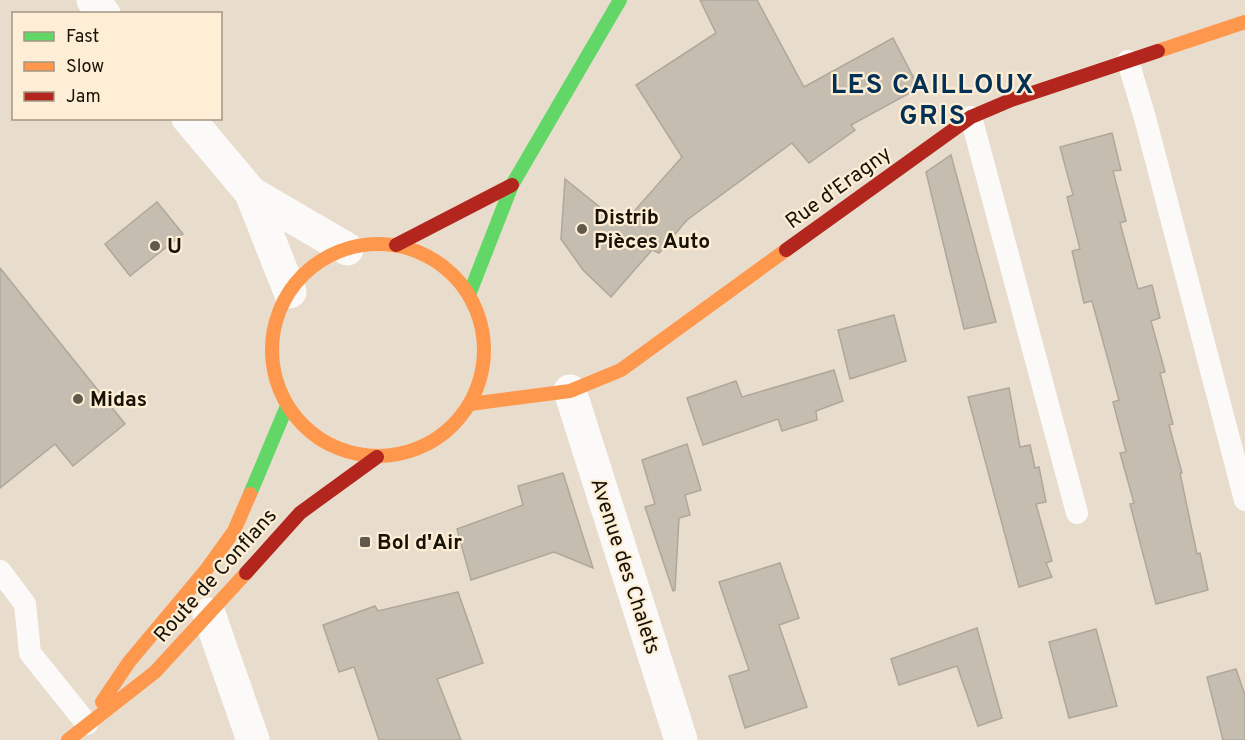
<svg xmlns="http://www.w3.org/2000/svg" width="1245" height="740" font-family="Overpass,sans-serif">
<style>
.building{fill:#c5bdb0;stroke:#afa79a;stroke-width:1.5}
.lines{fill:none;stroke-linecap:round;stroke-linejoin:round}
.lane{stroke:#fcfaf8;stroke-width:22}
.street{stroke:#fcfaf8;stroke-width:33}
.fast{stroke:#63d668;stroke-width:14}
.slow{stroke:#ff974d;stroke-width:14}
.jam{stroke:#b3261e;stroke-width:14}
.poi-dot{fill:#61594c;stroke:#feeed5;stroke-width:2}
.labels{text-anchor:middle;stroke-width:4.5;stroke-linejoin:round;paint-order:stroke}
.street-label{font-size:21px;fill:#181207;stroke:#feeed5}
.poi-label{font-size:21px;font-weight:bold;fill:#181207;stroke:#feeed5;text-anchor:start}
.district-label{font-size:27px;font-weight:bold;letter-spacing:1.5px;fill:#003154;stroke:#feeed5}
</style>
<rect width="100%" height="100%" fill="#e8ddcd"/>
<g class="building">
<path d="M 700,0 L 757,0 L 804,87 L 893,38 L 919,88 L 851,125 L 855,130 L 809,163 L 792,143 L 687,220 L 659,253 L 652,250 L 611,297 L 583,270 L 561,239 L 565,179 L 622,225 L 682,157 L 636,85 L 716,33 Z"/>
<path d="M 1112,133 L 1121,170 L 1113,171 L 1126,221 L 1120,223 L 1138,289 L 1152,285 L 1160,318 L 1151,321 L 1165,372 L 1160,373 L 1173,424 L 1169,425 L 1182,473 L 1180,473 L 1197,554 L 1200,553 L 1208,590 L 1156,604 L 1130,504 L 1134,503 L 1120,453 L 1126,452 L 1113,402 L 1119,400 L 1092,301 L 1084,303 L 1072,251 L 1080,249 L 1067,197 L 1073,195 L 1060,147 Z"/>
<path d="M 951,155 L 996,322 L 964,329 L 926,172 Z"/>
<path d="M 157,202 L 183,234 L 130,276 L 105,244 Z"/>
<path d="M 0,268 L 125,424 L 73,466 L 55,444 L 0,488 Z"/>
<path d="M 894,315 L 906,361 L 850,379 L 838,330 Z"/>
<path d="M 834,370 L 843,401 L 816,411 L 817,420 L 782,431 L 778,419 L 703,445 L 687,398 L 736,381 L 742,397 Z"/>
<path d="M 1009,388 L 1020,447 L 1030,445 L 1035,468 L 1039,467 L 1046,502 L 1036,504 L 1052,561 L 1046,563 L 1052,577 L 1019,587 L 968,397 Z"/>
<path d="M 687,444 L 701,490 L 685,495 L 690,515 L 679,518 L 675,590 L 673,591 L 645,507 L 655,504 L 642,460 Z"/>
<path d="M 563,473 L 593,568 L 554,552 L 471,580 L 457,529 L 523,505 L 518,486 Z"/>
<path d="M 780,563 L 799,618 L 779,625 L 807,707 L 745,728 L 729,676 L 749,670 L 719,582 Z"/>
<path d="M 458,592 L 483,663 L 437,679 L 461,740 L 379,740 L 354,667 L 339,672 L 323,625 L 375,606 L 378,611 Z"/>
<path d="M 977,628 L 1002,718 L 978,726 L 957,666 L 899,685 L 891,659 Z"/>
<path d="M 1096,629 L 1117,706 L 1069,718 L 1049,642 Z"/>
<path d="M 1236,669 L 1245,695 L 1245,740 L 1223,740 L 1207,677 Z"/>
</g>
<g class="lines">
<g class="lane">
<path d="M 1128,61 L 1145,118 L 1245,500"/>
<path d="M 971,117 L 1077,513"/>
<path d="M 0,571 L 25,604 L 30,653 L 87,724"/>
</g>
<g class="street">
<path d="M 93,0 L 104,14"/>
<path d="M 188,118 L 251,193 L 347,249"/>
<path d="M 251,193 L 290,292"/>
<path d="M 570,391 L 681,740"/>
<path d="M 209,614 L 253,740"/>
</g>
<g class="fast">
<path d="M 469,295 L 512,185 L 620,0"/>
<path d="M 250,494 L 287,406"/>
</g>
<g class="slow">
<path d="M 1158,51 L 1245,22"/>
<circle cx="378" cy="350" r="106"/>
<path d="M 470,404 L 570,391 L 621,370 L 786,250"/>
<path d="M 102,702 L 129,662 L 206,570 L 234,531 L 250,494"/>
<path d="M 68,740 L 155,672 L 246,573"/>
</g>
<g class="jam">
<path d="M 396,245 L 512,185"/>
<path d="M 786,250 L 971,117 L 1011,100 L 1158,51"/>
<path d="M 246,573 L 300,513 L 377,457"/>
</g>
</g>
<g class="poi-dot">
<circle cx="582" cy="229" r="6"/>
<circle cx="155" cy="246" r="6"/>
<circle cx="78" cy="399" r="6"/>
<rect x="359" y="536" width="12" height="12" rx="3"/>
</g>
<g class="labels">
<g class="street-label">
<text transform="translate(838 187) rotate(-36)" y="7">Rue d'Eragny</text>
<text transform="translate(626 566) rotate(72)" y="7">Avenue des Chalets</text>
<text transform="translate(215 575) rotate(-48)" y="7">Route de Conflans</text>
</g>
<g class="poi-label">
<text x="594" y="224">Distrib<tspan x="594" dy="24">Pièces Auto</tspan></text>
<text x="167" y="253">U</text>
<text x="90" y="406">Midas</text>
<text x="377" y="549">Bol d'Air</text>
</g>
<g class="district-label">
<text x="933" y="93">LES CAILLOUX<tspan x="933" dy="31">GRIS</tspan></text>
</g>
</g>
<rect x="12" y="12" width="210" height="108" fill="#feeed5" stroke="#a29683" stroke-width="1.5"/>
<rect x="24" y="32" width="30" height="9" fill="#63d668" stroke="#a29683" stroke-width="1.5"/>
<text x="66" y="42" font-size="18" fill="#181207">Fast</text>
<rect x="24" y="62" width="30" height="9" fill="#ff974d" stroke="#a29683" stroke-width="1.5"/>
<text x="66" y="72" font-size="18" fill="#181207">Slow</text>
<rect x="24" y="92" width="30" height="9" fill="#b3261e" stroke="#a29683" stroke-width="1.5"/>
<text x="66" y="102" font-size="18" fill="#181207">Jam</text>
</svg>
